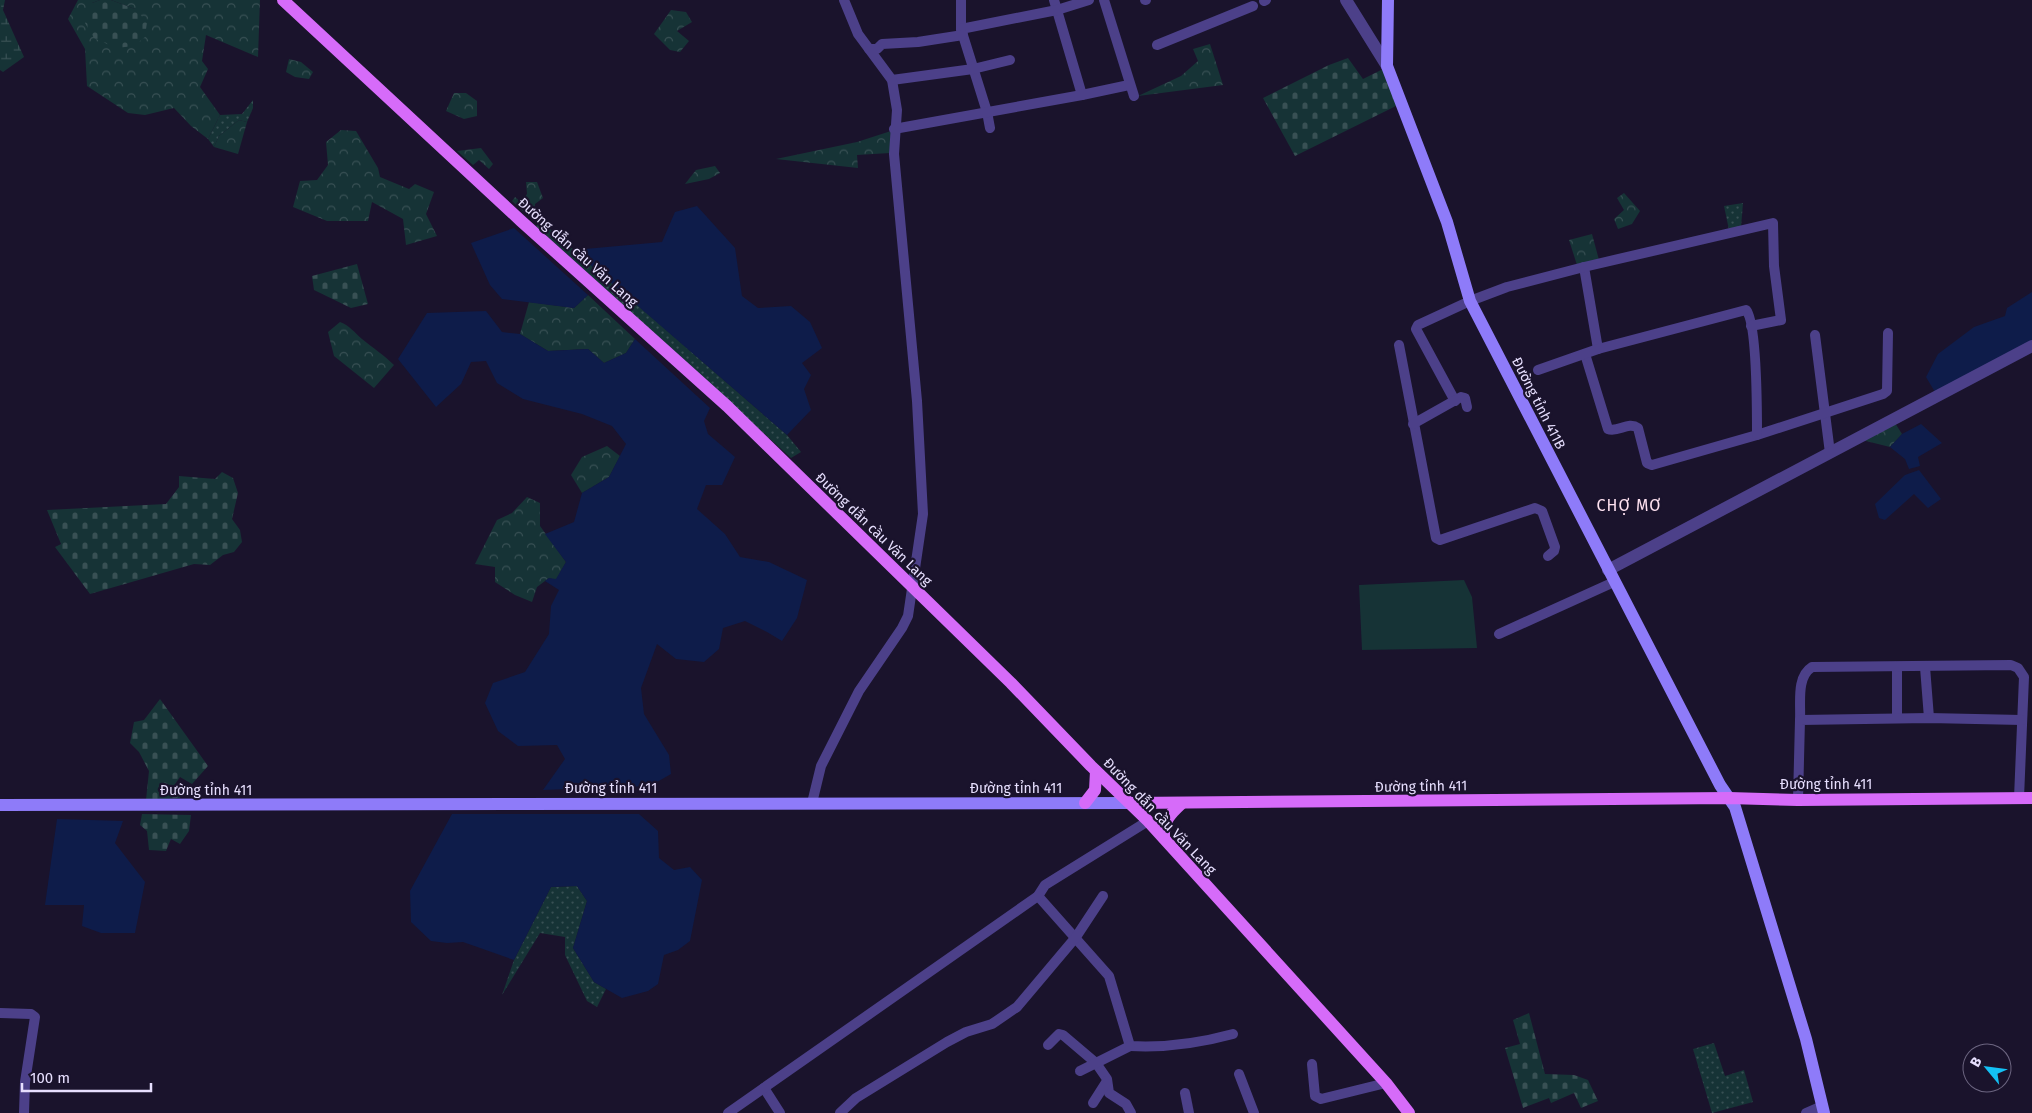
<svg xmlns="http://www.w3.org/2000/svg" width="2032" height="1113" font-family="'Fira Sans',sans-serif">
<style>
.grass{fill:url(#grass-dots)}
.forest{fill:url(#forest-crowns)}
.wetland{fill:url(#wetland-marsh)}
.cemetery{fill:url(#cemetery-stones)}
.garden{fill:#163336}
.water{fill:#0e1c4a}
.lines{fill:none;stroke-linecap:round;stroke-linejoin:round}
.minor{stroke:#4c4089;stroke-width:10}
.tertiary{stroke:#4c4089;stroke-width:12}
.secondary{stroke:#8e7bf9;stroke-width:12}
.primary{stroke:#d66bf9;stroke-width:12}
.labels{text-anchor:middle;stroke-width:4.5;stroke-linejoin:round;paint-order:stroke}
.street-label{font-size:14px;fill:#e7dffe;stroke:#1a132c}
.quarter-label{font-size:16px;letter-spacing:1px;fill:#fee1f0;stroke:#1a132c}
</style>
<defs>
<pattern id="grass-dots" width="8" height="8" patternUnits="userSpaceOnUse" patternTransform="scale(1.25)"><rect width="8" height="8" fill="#163336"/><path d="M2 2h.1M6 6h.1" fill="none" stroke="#385054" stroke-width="1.8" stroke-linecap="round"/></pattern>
<pattern id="forest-crowns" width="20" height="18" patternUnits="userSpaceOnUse" patternTransform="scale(1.25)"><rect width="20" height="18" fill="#163336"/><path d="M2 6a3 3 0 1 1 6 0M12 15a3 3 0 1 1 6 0" fill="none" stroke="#385054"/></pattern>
<pattern id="wetland-marsh" width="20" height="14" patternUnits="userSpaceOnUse" patternTransform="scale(1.25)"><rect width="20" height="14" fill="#163336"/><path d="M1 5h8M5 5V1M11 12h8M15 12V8" fill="none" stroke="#385054"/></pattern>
<pattern id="cemetery-stones" width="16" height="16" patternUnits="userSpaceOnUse" patternTransform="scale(1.25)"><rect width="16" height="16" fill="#163336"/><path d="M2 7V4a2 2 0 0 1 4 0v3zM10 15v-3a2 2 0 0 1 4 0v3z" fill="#385054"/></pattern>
</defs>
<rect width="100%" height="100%" fill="#1a132c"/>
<g class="grass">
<path d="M 253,100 L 253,108 L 247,122 L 239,120 L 219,136 L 214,147 L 208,139 L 220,115 L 242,114 Z"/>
<path d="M 1743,203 L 1741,227 L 1729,230 L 1724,206 Z"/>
<path d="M 541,221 L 787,435 L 801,452 L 791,458 L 536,226 Z"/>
<path d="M 577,886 L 587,901 L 573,948 L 594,982 L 606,989 L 597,1007 L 587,1001 L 565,955 L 565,937 L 540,933 L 502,995 L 514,960 L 551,887 Z"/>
<path d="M 1714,1043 L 1725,1076 L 1744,1070 L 1753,1102 L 1712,1113 L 1693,1049 Z"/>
</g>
<g class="forest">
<path d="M 78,0 L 100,0 L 92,3 L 135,9 L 111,0 L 260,0 L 258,57 L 206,35 L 202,61 L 208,69 L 200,87 L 220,115 L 208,139 L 191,126 L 174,108 L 145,115 L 128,113 L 87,86 L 85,49 L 68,19 Z"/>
<path d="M 671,10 L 686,12 L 692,22 L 677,31 L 689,41 L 680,52 L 670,50 L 654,34 Z"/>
<path d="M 1210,44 L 1223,85 L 1138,96 L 1181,76 L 1198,61 L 1193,49 Z"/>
<path d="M 289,59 L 301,62 L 313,72 L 309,79 L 295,77 L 286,72 Z"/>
<path d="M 454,93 L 466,93 L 477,101 L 477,116 L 464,119 L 446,111 Z"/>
<path d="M 239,120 L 247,122 L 238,154 L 214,147 L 219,136 Z"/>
<path d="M 341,130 L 356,131 L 378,168 L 380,177 L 409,189 L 415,184 L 434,192 L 426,214 L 437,236 L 406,245 L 403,219 L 372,202 L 368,221 L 327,221 L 293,207 L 300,181 L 317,180 L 328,165 L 326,142 Z"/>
<path d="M 891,131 L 890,153 L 857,155 L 858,168 L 776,159 L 857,142 Z"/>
<path d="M 481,148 L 493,164 L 489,169 L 479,160 L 473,165 L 457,151 Z"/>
<path d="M 715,166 L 720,173 L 709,179 L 685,184 L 696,170 Z"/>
<path d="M 526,182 L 537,182 L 543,198 L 535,204 L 535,209 L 541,213 L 528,216 L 512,201 L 515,197 L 521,202 L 527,194 Z"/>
<path d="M 1624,193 L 1640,211 L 1632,224 L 1618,229 L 1614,219 L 1624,210 L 1617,198 Z"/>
<path d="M 1592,234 L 1599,260 L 1577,265 L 1569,240 Z"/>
<path d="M 588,295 L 635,339 L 626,353 L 604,363 L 588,349 L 548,351 L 520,334 L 529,302 L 574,308 Z"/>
<path d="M 340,322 C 350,326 354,332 362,339 C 373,348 384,355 394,365 L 374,388 L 334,356 L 328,332 Z"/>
<path d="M 1895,423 L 1902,434 L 1890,447 L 1862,440 Z"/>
<path d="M 607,446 L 620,456 L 609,477 L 582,493 L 571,475 L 582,457 Z"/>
<path d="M 527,497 L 540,503 L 540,526 L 566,562 L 556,580 L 549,578 L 537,587 L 532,602 L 515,595 L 495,582 L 495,567 L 475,564 L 497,520 L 512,513 Z"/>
</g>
<path class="wetland" d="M 0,0 L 5,0 L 3,10 L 24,57 L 3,72 L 0,70 Z"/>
<g class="cemetery">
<path d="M 100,0 L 111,0 L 135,9 L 147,22 L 145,37 L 134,46 L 116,48 L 94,38 L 85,23 L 92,3 Z"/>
<path d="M 1348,58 L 1363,79 L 1383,69 L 1398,105 L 1295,156 L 1263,98 L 1329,65 Z"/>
<path d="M 357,264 L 368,304 L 351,308 L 314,290 L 312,276 Z"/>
<path d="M 222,472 L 233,478 L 238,493 L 232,519 L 240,530 L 242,542 L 234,552 L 223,555 L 210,565 L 194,564 L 90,594 L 55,547 L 61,544 L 47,510 L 166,504 L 179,487 L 179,476 L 215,479 Z"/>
<path d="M 160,699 L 208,766 L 192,784 L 180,777 L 173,787 L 180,791 L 180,798 L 146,800 L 149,771 L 139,752 L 130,743 L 134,722 L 144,720 Z"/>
<path d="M 142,814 L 191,815 L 189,831 L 180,844 L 171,839 L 166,851 L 149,850 L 147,831 L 140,825 Z"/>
<path d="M 1529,1013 L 1545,1074 L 1574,1075 L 1588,1080 L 1598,1101 L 1581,1108 L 1574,1093 L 1551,1103 L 1549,1098 L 1523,1108 L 1505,1048 L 1520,1044 L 1513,1020 Z"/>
</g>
<path class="garden" d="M 1464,580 L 1472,597 L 1477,648 L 1362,650 L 1359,585 Z"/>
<g class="water">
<path d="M 697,206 L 735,248 L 742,296 L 758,308 L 791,306 L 810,322 L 822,348 L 802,363 L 811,375 L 804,389 L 811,410 L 787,435 L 587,262 L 585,249 L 662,242 L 675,212 Z"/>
<path d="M 514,228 L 588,295 L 574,308 L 502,299 L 490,285 L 471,243 Z"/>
<path d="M 2032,292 L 2032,341 L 1935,392 L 1926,377 L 1938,354 L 1974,327 L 2005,316 L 2007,308 Z"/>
<path d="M 486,311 L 502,332 L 520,334 L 548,351 L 588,349 L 604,363 L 626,353 L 635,339 L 710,408 L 704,421 L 708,434 L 735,457 L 722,485 L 706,485 L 697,509 L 725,534 L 740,557 L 769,562 L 807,580 L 797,618 L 782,641 L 767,632 L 745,621 L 723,628 L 719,649 L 704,662 L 676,659 L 657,644 L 641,688 L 644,714 L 669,755 L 671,774 L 650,786 L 543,790 L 565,759 L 557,745 L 518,746 L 498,731 L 485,703 L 493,683 L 525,672 L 549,634 L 551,606 L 559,590 L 545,581 L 549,578 L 556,579 L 566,562 L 545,534 L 574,522 L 582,493 L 609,477 L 626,444 L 612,426 L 582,414 L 523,399 L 497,383 L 486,361 L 471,362 L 461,384 L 436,407 L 398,359 L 427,313 Z"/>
<path d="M 1921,424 L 1942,443 L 1918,457 L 1920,466 L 1909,469 L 1905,459 L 1890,447 L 1902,434 Z"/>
<path d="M 1919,470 L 1941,499 L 1928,508 L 1914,494 L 1885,520 L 1879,518 L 1875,504 L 1905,475 Z"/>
<path d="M 452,814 L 639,814 L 658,831 L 659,858 L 674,870 L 690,867 L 702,880 L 690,941 L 678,950 L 664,955 L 658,984 L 648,991 L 622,998 L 594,982 L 573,948 L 587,901 L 577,886 L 551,887 L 514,960 L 463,942 L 447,943 L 431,941 L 411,922 L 410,891 Z"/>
<path d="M 57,819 L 123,821 L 115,843 L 145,882 L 135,933 L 101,933 L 82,926 L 84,905 L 45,905 Z"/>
</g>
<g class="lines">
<g class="minor">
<path d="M 961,0 L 961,29 L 987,112 L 990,128"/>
<path d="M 1054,0 L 1082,95"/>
<path d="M 1104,0 L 1134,96"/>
<path d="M 1145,0 L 1146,0"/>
<path d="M 1264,1 L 1266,0"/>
<path d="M 961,29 L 1057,10 L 1089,0"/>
<path d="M 1157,45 L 1253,6"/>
<path d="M 869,49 L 877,49 L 882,44 L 918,42 L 963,35"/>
<path d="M 892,80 L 973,69 L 1010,60"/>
<path d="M 894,129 L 1082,95 L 1129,85"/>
<path d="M 1584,267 L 1598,349"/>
<path d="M 1815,335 L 1830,453"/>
<path d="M 1399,345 L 1436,538 L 1440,540 L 1535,508 L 1542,511 L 1555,547 L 1554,551 L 1548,556"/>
<path d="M 1585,354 L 1608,429 C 1618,433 1628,421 1638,428 L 1647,463 L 1652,465 L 1757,435 L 1883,394 L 1887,391 L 1888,333"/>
<path d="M 1538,370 L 1598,349 L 1746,310 C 1757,322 1757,414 1757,435"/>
<path d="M 1455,401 L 1416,329 L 1418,325 L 1470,301 L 1507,287 L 1584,267 L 1773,223 L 1774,266 L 1781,320 L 1751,326"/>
<path d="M 1413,424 L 1461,397 L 1465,398 L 1467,407"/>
<path d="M 1499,634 L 1614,582"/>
<path d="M 1925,667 L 1929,718"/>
<path d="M 1897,718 L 1897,667"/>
<path d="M 1800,720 C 1801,703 1796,677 1812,667 L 2011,665 L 2018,668 L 2024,677 L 2019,798"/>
<path d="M 1798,800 L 1800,720 L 1929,718 L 2022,720"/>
<path d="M 812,803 L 821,766 L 859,691 L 902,628 L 908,616 L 923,514 L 917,401 L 894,154 L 897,110 L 892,80 L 858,34 L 844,0"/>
<path d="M 1038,896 L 1109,976 L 1130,1046 C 1165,1048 1200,1043 1233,1034"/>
<path d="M 0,1013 L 31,1014 L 35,1017 L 25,1082 L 24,1113"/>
<path d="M 1048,1045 L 1059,1034 L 1063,1035 L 1096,1063 L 1107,1079 L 1109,1093 L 1126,1104 L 1131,1113"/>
<path d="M 1312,1064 L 1315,1096 L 1321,1099 L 1386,1083"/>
<path d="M 1080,1071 L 1130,1046"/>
<path d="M 1239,1074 L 1254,1113"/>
<path d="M 764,1088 L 780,1113"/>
<path d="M 1185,1093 L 1189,1113"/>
<path d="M 1093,1103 L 1107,1081"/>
<path d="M 728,1113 L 1038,896 L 1045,885 L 1148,821"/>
<path d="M 840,1113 L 856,1098 L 947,1042 L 966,1032 L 992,1024 L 1017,1007 L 1076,937 L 1103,896"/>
<path d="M 1806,1113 L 1822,1106"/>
</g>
<g class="tertiary">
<path d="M 1346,0 L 1387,66"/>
<path d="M 1608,570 L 2032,346"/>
</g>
<g class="secondary">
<path d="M 1388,0 L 1387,66 L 1447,222 L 1470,301 L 1720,785 L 1735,807 L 1806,1039 L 1824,1113"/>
<path d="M 0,805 L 1130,803"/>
</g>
<g class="primary">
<path d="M 283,0 L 521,221 L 727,406 L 1011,683 L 1091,766 L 1148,821 L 1386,1083 L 1409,1113"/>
<path d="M 1085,803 L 1095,790 L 1096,771"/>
<path d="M 1130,803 L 1729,798 L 1798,800 L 2032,798"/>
<path d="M 1164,838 C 1163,821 1170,814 1182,803"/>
</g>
</g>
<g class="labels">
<g class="street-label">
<text transform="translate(578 252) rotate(42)" y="5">Đường dẫn cầu Văn Lang</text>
<text transform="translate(1539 403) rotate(63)" y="5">Đường tỉnh 411B</text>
<text transform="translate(874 529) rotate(44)" y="5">Đường dẫn cầu Văn Lang</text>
<text x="1826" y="789">Đường tỉnh 411</text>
<text transform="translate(1421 786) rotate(-1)" y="5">Đường tỉnh 411</text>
<text x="611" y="793">Đường tỉnh 411</text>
<text x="1016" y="793">Đường tỉnh 411</text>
<text x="206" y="795">Đường tỉnh 411</text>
<text transform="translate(1160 816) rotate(46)" y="5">Đường dẫn cầu Văn Lang</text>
</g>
<g class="quarter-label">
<text x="1629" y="511">CHỢ MƠ</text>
</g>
</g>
<g transform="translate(1987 1068) rotate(299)"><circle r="24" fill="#1a132c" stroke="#6c6580"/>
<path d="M0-4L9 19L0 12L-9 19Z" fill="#14c1f5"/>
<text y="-8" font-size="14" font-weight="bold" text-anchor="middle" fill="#e7dffe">B</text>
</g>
<path d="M22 1083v8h129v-8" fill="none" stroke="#e7dffe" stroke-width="2.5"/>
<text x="30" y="1083" font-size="15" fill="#e7dffe" stroke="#1a132c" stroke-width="4" paint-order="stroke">100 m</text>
</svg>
